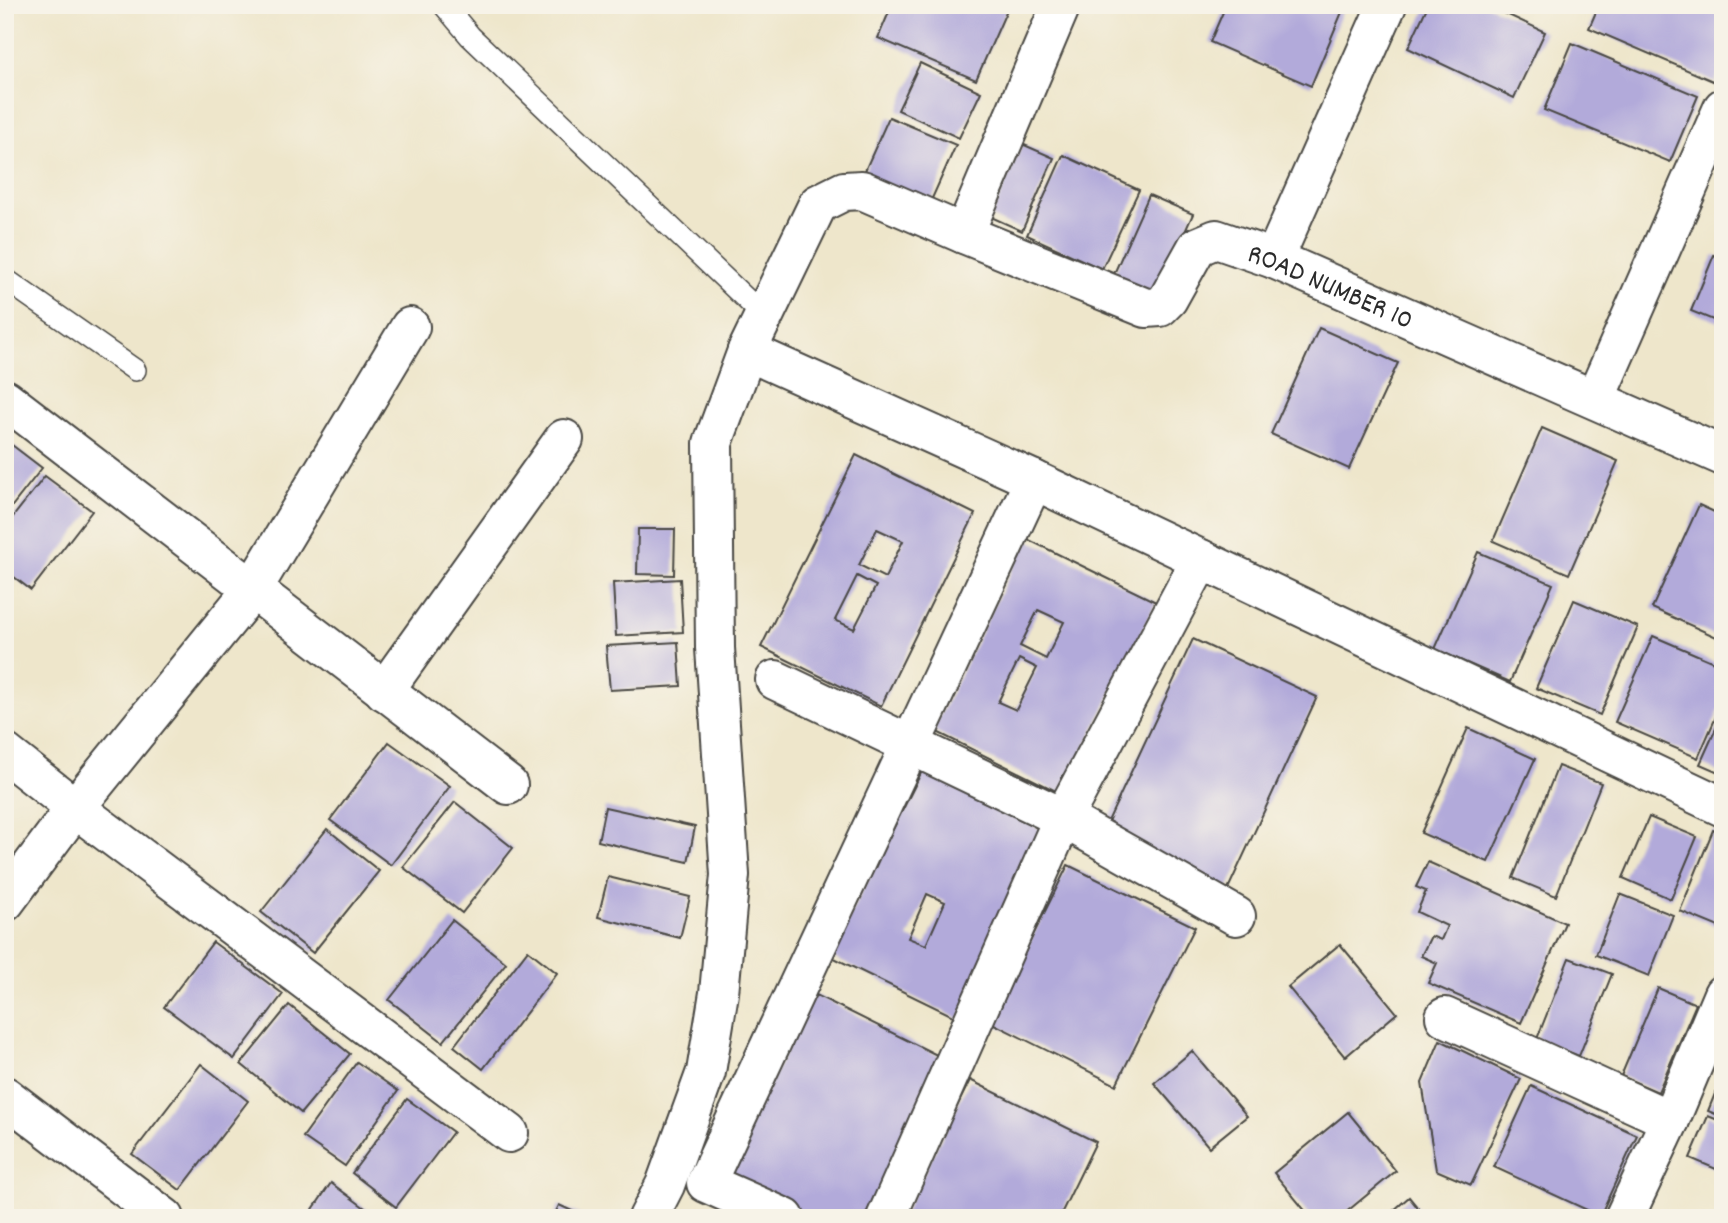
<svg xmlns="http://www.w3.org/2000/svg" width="1728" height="1223" font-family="Dekko,sans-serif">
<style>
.building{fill:#b2aada;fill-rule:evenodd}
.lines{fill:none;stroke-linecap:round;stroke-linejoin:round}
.service-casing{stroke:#484743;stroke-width:24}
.minor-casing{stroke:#484743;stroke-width:42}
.service{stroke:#fff;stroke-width:21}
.minor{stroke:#fff;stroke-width:38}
.labels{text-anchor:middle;stroke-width:5;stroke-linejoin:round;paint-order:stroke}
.street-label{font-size:28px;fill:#2b2b2b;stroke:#f7f3e8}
</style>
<rect width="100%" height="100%" fill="#f7f3e8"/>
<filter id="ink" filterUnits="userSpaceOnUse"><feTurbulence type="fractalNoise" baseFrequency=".0143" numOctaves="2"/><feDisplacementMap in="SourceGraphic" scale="14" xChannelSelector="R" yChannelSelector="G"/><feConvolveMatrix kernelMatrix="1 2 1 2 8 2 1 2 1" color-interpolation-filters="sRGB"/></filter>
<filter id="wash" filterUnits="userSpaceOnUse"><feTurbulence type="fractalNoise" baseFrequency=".00686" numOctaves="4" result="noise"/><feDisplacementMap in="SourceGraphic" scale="28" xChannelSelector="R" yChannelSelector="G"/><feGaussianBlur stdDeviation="1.57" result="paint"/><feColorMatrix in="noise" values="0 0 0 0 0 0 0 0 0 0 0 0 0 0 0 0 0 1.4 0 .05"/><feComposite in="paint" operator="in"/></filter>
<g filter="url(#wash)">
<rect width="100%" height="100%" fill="#eee6cb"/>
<g id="blocks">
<g class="building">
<path d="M 892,5 L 1009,5 L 976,80 L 878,38 Z"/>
<path d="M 1226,5 L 1345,5 L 1311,86 L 1210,42 Z"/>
<path d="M 1428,5 L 1487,5 L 1545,32 L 1514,98 L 1408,48 Z"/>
<path d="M 1599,5 L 1697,5 L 1723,16 L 1723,64 L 1715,82 L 1589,28 Z"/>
<path d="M 1572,43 L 1698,96 L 1670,162 L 1544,110 Z"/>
<path d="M 920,63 L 981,92 L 959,138 L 898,110 Z"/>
<path d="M 889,117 L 956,145 L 930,203 L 863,175 Z"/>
<path d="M 1022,144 L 1054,158 L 1022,231 L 991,217 Z"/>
<path d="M 1063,155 L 1139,190 L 1102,269 L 1027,235 Z"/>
<path d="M 1149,195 L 1193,214 L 1156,296 L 1113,276 Z"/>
<path d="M 1714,255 L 1723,259 L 1723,324 L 1691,311 Z"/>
<path d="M 1319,328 L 1398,363 L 1349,469 L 1271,434 Z"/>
<path d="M 1542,428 L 1618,461 L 1569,574 L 1493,541 Z"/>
<path d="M 8,442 L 42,468 L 5,515 L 5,446 Z"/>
<path d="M 856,455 L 975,514 L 881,706 L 761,647 ZM 877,529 L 903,541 L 885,578 L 859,565 ZM 857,576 L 876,586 L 854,629 L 835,620 Z"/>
<path d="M 45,476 L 92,511 L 31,590 L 5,570 L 5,527 Z"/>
<path d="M 1699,505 L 1723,516 L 1723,640 L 1652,608 Z"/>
<path d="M 638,529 L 675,529 L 674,575 L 637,574 Z"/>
<path d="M 1027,539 L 1156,602 L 1062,794 L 933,730 ZM 1038,610 L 1064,622 L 1046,659 L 1020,646 ZM 1019,659 L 1037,668 L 1016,710 L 998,702 Z"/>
<path d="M 1478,552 L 1553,584 L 1510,682 L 1435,649 Z"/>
<path d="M 680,579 L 683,632 L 616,636 L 613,583 Z"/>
<path d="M 1574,600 L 1638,627 L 1600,715 L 1536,688 Z"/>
<path d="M 1653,636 L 1723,666 L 1723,701 L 1698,758 L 1615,722 Z"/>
<path d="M 1193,639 L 1317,697 L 1228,889 L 1103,832 Z"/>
<path d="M 678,642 L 681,686 L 610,690 L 606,646 Z"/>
<path d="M 1723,713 L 1723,774 L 1700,764 Z"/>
<path d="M 1468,728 L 1535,759 L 1488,862 L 1421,833 Z"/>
<path d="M 389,742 L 450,786 L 391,865 L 330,820 Z"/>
<path d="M 1558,766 L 1601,783 L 1556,896 L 1513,878 Z"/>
<path d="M 922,771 L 1050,834 L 959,1019 L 830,956 ZM 927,894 L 945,902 L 926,945 L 908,938 Z"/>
<path d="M 455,802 L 513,848 L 462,913 L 403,867 Z"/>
<path d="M 605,807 L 695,827 L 688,862 L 598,841 Z"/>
<path d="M 1649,817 L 1697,837 L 1671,899 L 1623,878 Z"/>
<path d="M 327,829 L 379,871 L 313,953 L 261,912 Z"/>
<path d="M 1713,830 L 1723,834 L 1723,923 L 1721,928 L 1680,911 Z"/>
<path d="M 1428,862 L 1565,923 L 1521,1023 L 1428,983 L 1437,963 L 1421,956 L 1431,936 L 1441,940 L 1447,926 L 1417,912 L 1426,891 L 1416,887 Z"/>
<path d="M 1068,865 L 1195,927 L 1116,1085 L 990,1022 Z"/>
<path d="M 608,877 L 690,897 L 680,938 L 598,917 Z"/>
<path d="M 1620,894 L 1673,915 L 1649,976 L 1596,955 Z"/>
<path d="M 452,920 L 506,963 L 443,1042 L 389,1000 Z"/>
<path d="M 213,942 L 283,994 L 234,1059 L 164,1007 Z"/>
<path d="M 1340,944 L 1397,1013 L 1345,1057 L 1288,987 Z"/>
<path d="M 528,950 L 557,973 L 483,1069 L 454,1046 Z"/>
<path d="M 1569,958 L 1612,974 L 1579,1056 L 1537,1039 Z"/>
<path d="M 1658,988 L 1696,1004 L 1658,1092 L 1621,1076 Z"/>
<path d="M 814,994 L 943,1058 L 864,1218 L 802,1218 L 723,1179 Z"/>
<path d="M 289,1005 L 350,1054 L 301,1113 L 241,1064 Z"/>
<path d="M 1440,1040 L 1521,1079 L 1471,1185 L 1436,1170 L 1422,1083 Z"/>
<path d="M 1192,1051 L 1247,1116 L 1209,1147 L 1154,1083 Z"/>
<path d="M 357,1062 L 398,1091 L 345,1166 L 303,1137 Z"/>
<path d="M 201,1064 L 248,1101 L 180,1190 L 132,1154 Z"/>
<path d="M 1723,1074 L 1723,1117 L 1708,1111 Z"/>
<path d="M 970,1080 L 1096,1142 L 1059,1218 L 902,1218 Z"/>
<path d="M 1531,1086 L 1637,1135 L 1600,1216 L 1494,1167 Z"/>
<path d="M 407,1099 L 453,1132 L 396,1207 L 352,1173 Z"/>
<path d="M 1348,1112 L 1396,1171 L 1339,1218 L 1311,1218 L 1274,1173 Z"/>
<path d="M 1708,1116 L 1723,1122 L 1723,1172 L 1690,1158 Z"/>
<path d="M 331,1183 L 369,1211 L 364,1218 L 307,1218 Z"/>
<path d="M 1409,1197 L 1426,1218 L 1385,1218 Z"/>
<path d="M 559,1205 L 587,1218 L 553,1218 Z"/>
</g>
</g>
</g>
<g filter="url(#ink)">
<use href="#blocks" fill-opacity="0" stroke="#484743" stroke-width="2"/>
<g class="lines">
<g class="service-casing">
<g id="service">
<path d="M 444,5 L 470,36 L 764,316"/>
<path d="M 5,279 L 135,370"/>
</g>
</g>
<g class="minor-casing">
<g id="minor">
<path d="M 964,234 L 1061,5"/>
<path d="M 1274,259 L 1387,5"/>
<path d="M 747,351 L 1034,480 L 1723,807"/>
<path d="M 5,399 L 508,785"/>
<path d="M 1595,399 L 1723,108"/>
<path d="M 775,680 L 1063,818 L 1236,916"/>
<path d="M 384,691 L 564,439"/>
<path d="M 5,753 L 75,808 L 509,1133"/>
<path d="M 5,902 L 75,808 L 252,590 L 410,327"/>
<path d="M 1445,1017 L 1670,1120"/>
<path d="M 5,1096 L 165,1218"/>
<path id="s1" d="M 648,1218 L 665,1185 L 706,1072 L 719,993 L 730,875 L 715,648 L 713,443 L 747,351 L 818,204 L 844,191 L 862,190 L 964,234 L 1146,308 L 1160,307 L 1168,299 L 1197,247 L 1216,239 L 1274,259 L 1723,456"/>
<path d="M 785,1218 L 706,1183 L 1034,480"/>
<path d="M 886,1218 L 1063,818 L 1201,559"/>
<path d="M 1624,1218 L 1670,1120 L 1723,994"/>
</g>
</g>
<use href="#service" class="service"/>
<use href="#minor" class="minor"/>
</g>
</g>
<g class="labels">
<g class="street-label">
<text dy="10" stroke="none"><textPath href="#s1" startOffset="1634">ROAD NUMBER 10</textPath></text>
</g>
</g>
<rect width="1728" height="1223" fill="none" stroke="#f7f3e8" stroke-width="28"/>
</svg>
